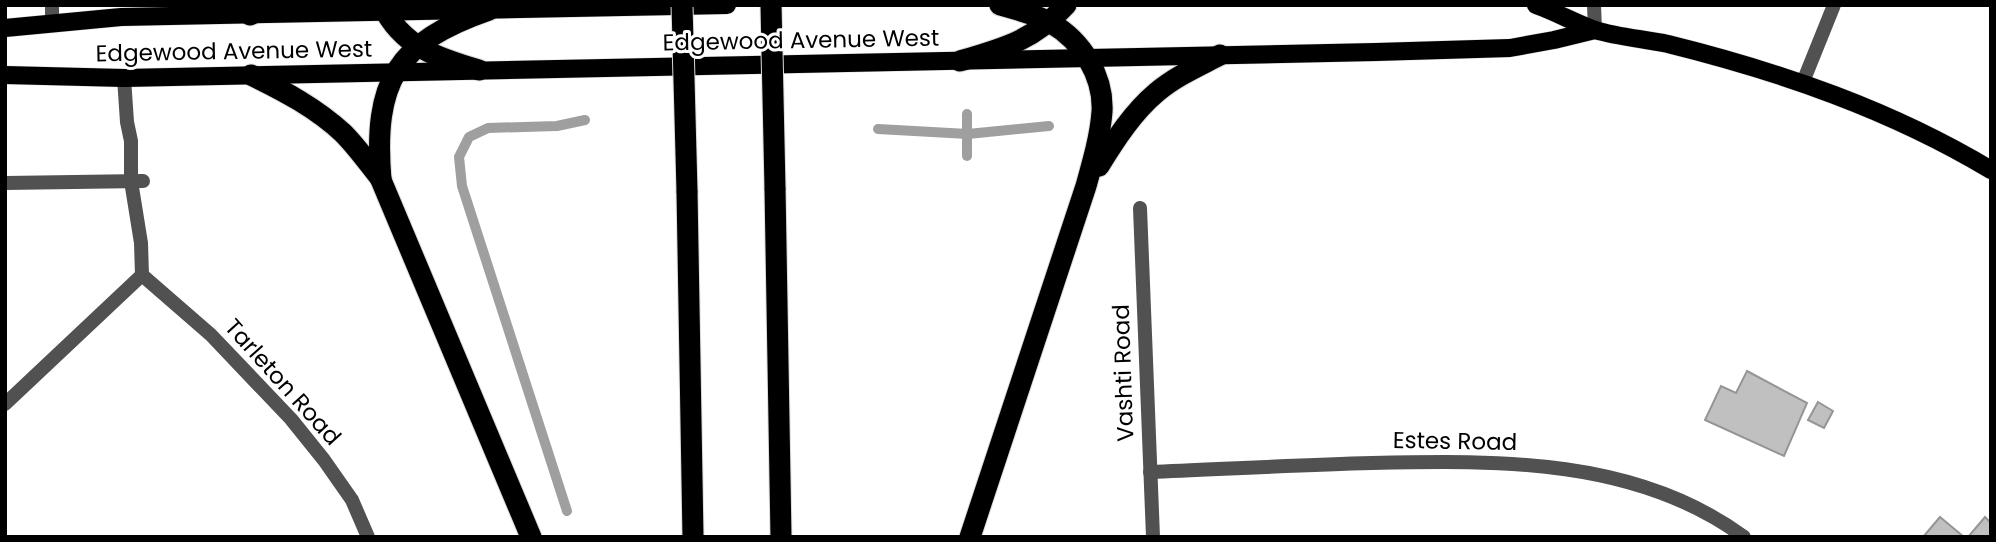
<svg xmlns="http://www.w3.org/2000/svg" width="1996" height="542" font-family="Poppins,sans-serif">
<style>
.lines{fill:none;stroke-linecap:round;stroke-linejoin:round}
.stream{stroke:#9f9f9f;stroke-width:10}
.building{fill:#c0c0c0;stroke:#959595;stroke-width:2}
.primary-casing{stroke:#dbdbdb;stroke-width:19}
.motorway-casing{stroke:#dbdbdb;stroke-width:23}
.service{stroke:#515151;stroke-width:14}
.minor{stroke:#515151;stroke-width:14}
.primary{stroke:#000;stroke-width:18}
.motorway{stroke:#000;stroke-width:21}
.motorway-bridge-casing{stroke:#dbdbdb;stroke-width:23;stroke-linecap:butt}
.motorway-bridge{stroke:#000;stroke-width:21}
.labels{text-anchor:middle;stroke-width:6;stroke-linejoin:round;paint-order:stroke}
.street-label{font-size:23px;fill:#000;stroke:#fff}
</style>
<rect width="100%" height="100%" fill="#fff"/>
<g class="lines">
<g class="stream">
<path d="M 967,114 L 967,156"/>
<path d="M 878,129 L 968,134 L 1049,126"/>
<path d="M 567,511 L 462,186 L 459,157 L 469,137 L 488,128 L 557,126 L 585,120"/>
</g>
</g>
<g class="building">
<path d="M 1747,371 L 1807,403 L 1784,456 L 1705,420 L 1721,386 L 1736,393 Z"/>
<path d="M 1818,402 L 1833,411 L 1824,428 L 1808,420 Z"/>
<path d="M 1940,517 L 1964,537 L 1923,537 Z"/>
<path d="M 1985,517 L 1991,523 L 1991,537 L 1968,537 Z"/>
</g>
<g class="lines">
<g class="primary-casing">
<g id="primary">
<path d="M 1536,5 C 1556,12 1575,23 1595,30 C 1618,37 1644,39 1668,44 C 1781,72 1891,110 1991,170"/>
<path d="M 5,28 L 121,17 L 727,5"/>
<path d="M 5,75 L 124,78 L 1376,52 L 1510,48 L 1554,40 L 1595,30"/>
</g>
</g>
<g class="motorway-casing">
<g id="motorway">
<path d="M 382,5 C 402,47 438,58 479,70"/>
<path d="M 489,10 C 396,42 373,82 381,180 L 531,537"/>
<path d="M 250,15 L 272,5"/>
<path d="M 960,61 C 1005,48 1034,40 1066,5"/>
<path d="M 251,75 C 284,91 316,108 343,133 C 357,147 369,164 381,179"/>
<path d="M 1099,166 C 1115,140 1133,112 1157,92 C 1176,76 1199,66 1220,55"/>
<path d="M 775,188 L 781,537"/>
<path d="M 687,191 L 693,537"/>
<path d="M 970,537 L 1086,186 C 1093,161 1100,137 1102,112 C 1104,76 1082,41 1051,23 C 1036,14 1017,10 1000,5"/>
</g>
</g>
<g class="service">
<path d="M 52,5 L 52,22"/>
<path d="M 124,78 L 127,122 L 131,141 L 131,181 L 141,243 L 142,275"/>
<path d="M 5,183 L 143,181"/>
</g>
<g class="minor">
<path d="M 1594,5 L 1595,30"/>
<path d="M 1803,82 L 1834,5"/>
<path d="M 1140,208 L 1153,537"/>
<path d="M 5,404 L 142,275 L 211,335 L 291,419 L 324,460 L 352,500 L 368,537"/>
<path d="M 1150,472 C 1224,469 1298,465 1372,463 C 1499,460 1637,458 1744,537"/>
</g>
<use href="#primary" class="primary"/>
<use href="#motorway" class="motorway"/>
<g class="motorway-bridge-casing">
<g id="motorway-bridge">
<path d="M 682,5 L 687,191"/>
<path d="M 771,5 L 775,188"/>
</g>
</g>
<use href="#motorway-bridge" class="motorway-bridge"/>
</g>
<g class="labels">
<g class="street-label">
<text transform="translate(801 40) rotate(-1)" y="8">Edgewood Avenue West</text>
<text transform="translate(234 51) rotate(-1)" y="8">Edgewood Avenue West</text>
<text transform="translate(1123 373) rotate(-92)" y="8">Vashti Road</text>
<text transform="translate(283 382) rotate(48)" y="8">Tarleton Road</text>
<text transform="translate(1455 441) rotate(1)" y="8">Estes Road</text>
</g>
</g>
<rect width="1996" height="542" fill="none" stroke="#000000" stroke-width="14"/>
</svg>
